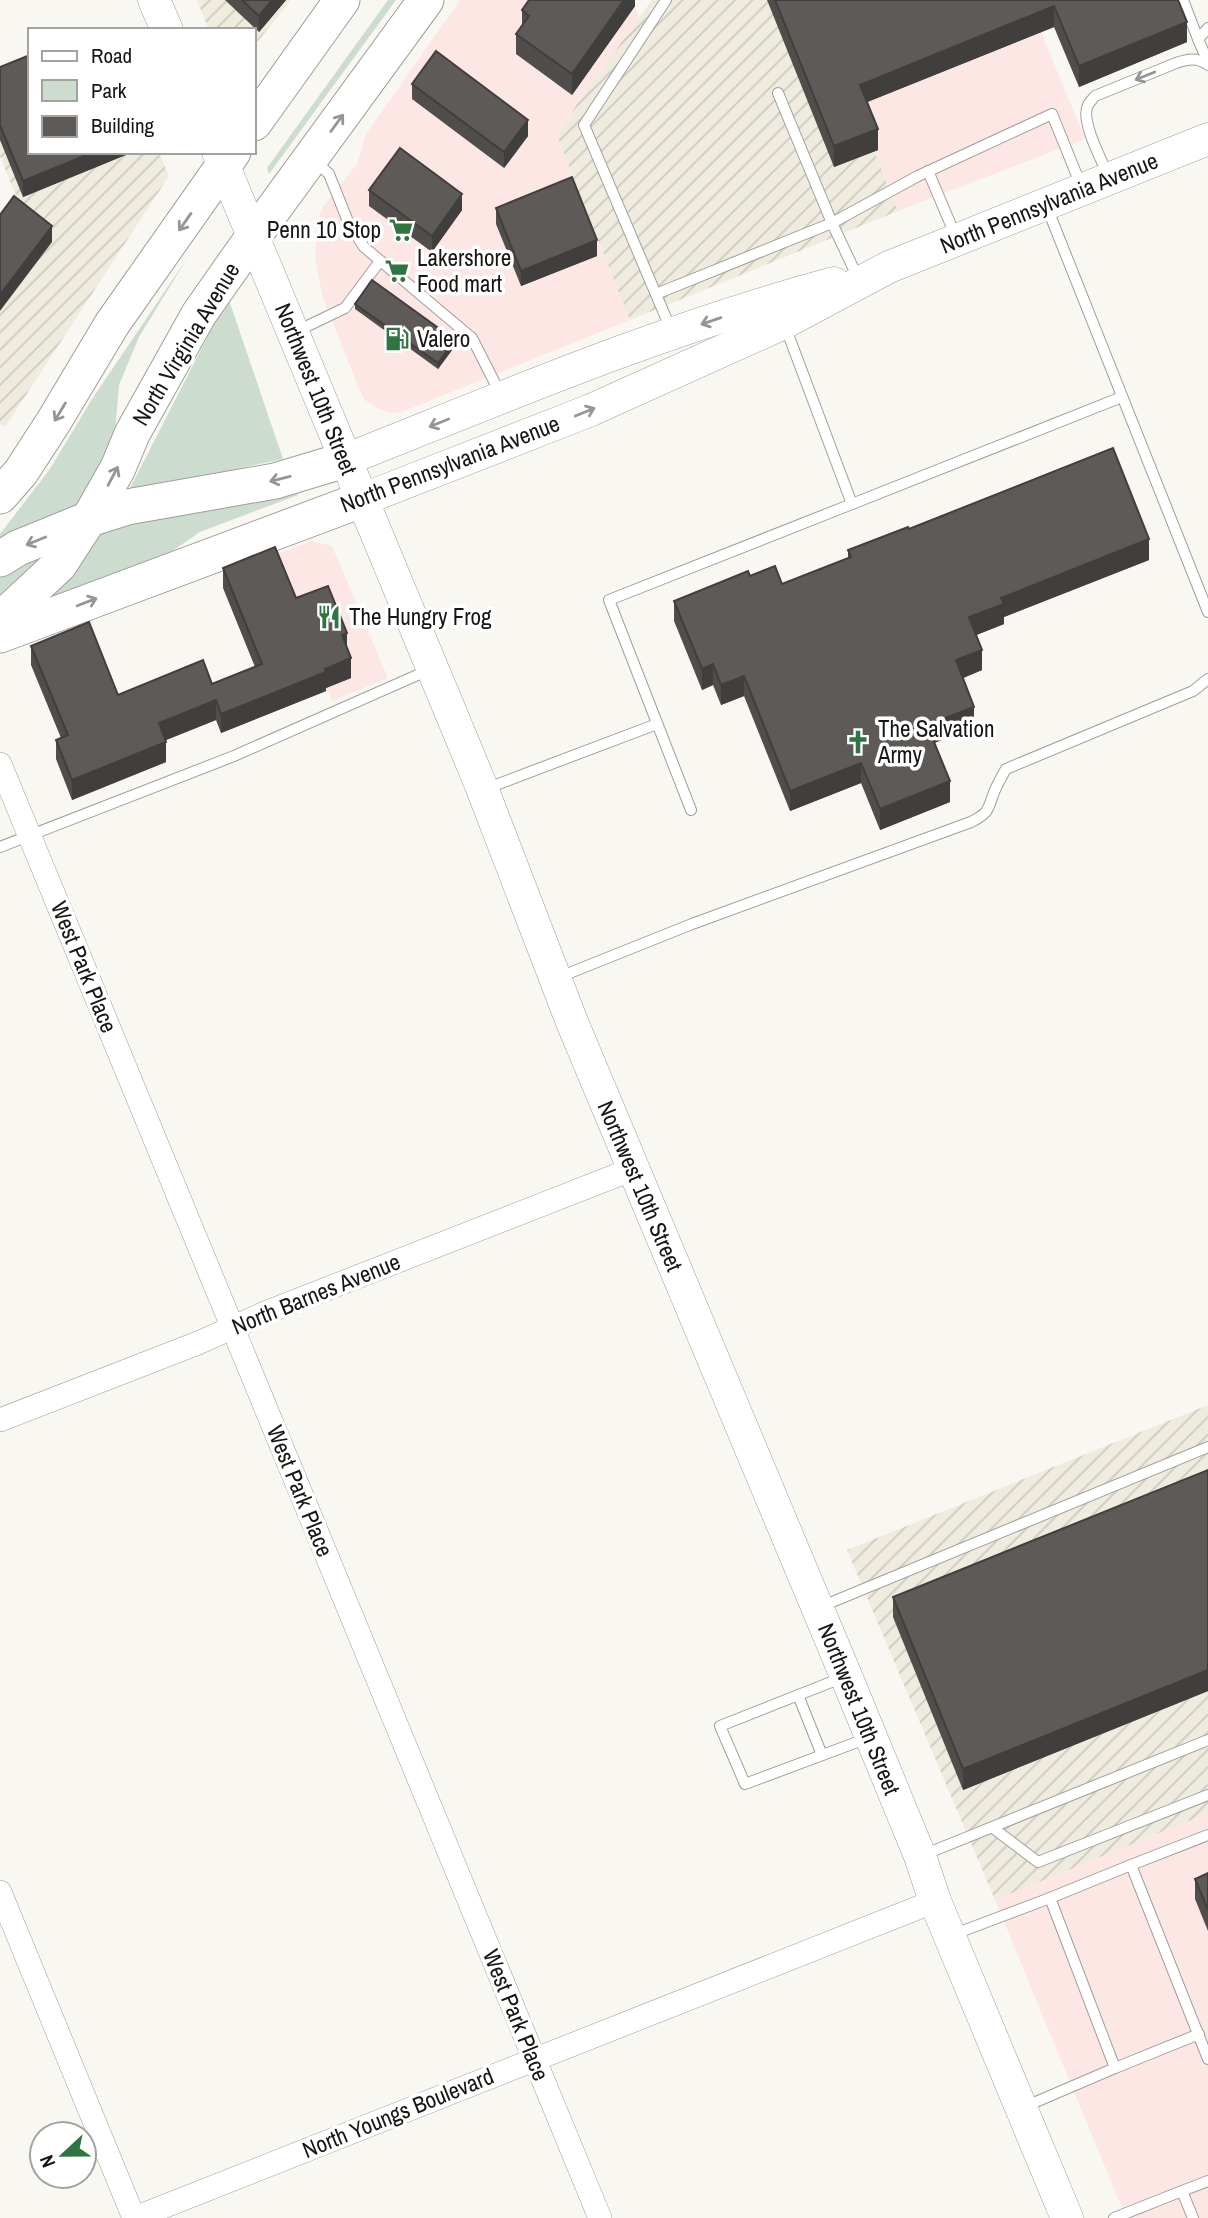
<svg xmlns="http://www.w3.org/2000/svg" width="1208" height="2218" font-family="'Archivo Narrow',sans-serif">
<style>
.commercial{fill:#fde7e4}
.industrial{fill:url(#industrial-furrows)}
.green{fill:#ccddcf}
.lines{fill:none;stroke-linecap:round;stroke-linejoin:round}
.service-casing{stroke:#9f9e99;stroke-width:12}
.minor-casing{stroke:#9f9e99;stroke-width:24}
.secondary-casing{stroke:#9f9e99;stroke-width:33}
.primary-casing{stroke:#9f9e99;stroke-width:37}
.service{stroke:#fff;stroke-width:10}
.minor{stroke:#fff;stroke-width:23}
.secondary{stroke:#fff;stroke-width:32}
.primary{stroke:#fff;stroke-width:35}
.wall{fill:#504d4b}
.shaded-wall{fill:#413f3d}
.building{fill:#5d5a57;stroke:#413f3d;stroke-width:2}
.oneway{stroke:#979696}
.labels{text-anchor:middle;stroke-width:7;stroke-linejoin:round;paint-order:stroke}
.street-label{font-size:23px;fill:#171615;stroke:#fff}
.poi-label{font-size:23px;fill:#171615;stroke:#fff;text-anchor:start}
</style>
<defs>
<pattern id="industrial-furrows" width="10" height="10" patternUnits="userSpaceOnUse" patternTransform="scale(1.75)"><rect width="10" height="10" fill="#efebdf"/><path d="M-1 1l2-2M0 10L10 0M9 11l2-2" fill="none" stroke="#ccc9be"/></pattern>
</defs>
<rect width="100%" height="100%" fill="#f9f7f2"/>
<g class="commercial">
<path d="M 460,0 L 633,0 L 639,18 L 577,104 L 557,136 L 630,320 L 407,410 L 398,413 L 388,412 L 375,407 L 365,400 L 359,389 L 323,298 L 315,259 L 317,222 L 323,207 L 357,164 L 366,134 Z"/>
<path d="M 813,0 L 1028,0 L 1085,139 L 898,211 Z"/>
<path d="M 312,541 L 332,546 L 388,678 L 332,701 L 271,556 Z"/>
<path d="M 1208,1813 L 1208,2218 L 1126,2218 L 995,1900 Z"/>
</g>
<g class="industrial">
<path d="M 197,0 L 291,0 L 254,46 L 254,30 L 209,30 Z"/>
<path d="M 652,0 L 813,0 L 898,211 L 630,320 L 557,136 L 577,104 Z"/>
<path d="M 0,77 L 30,152 L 159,152 L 169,176 L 5,427 L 0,424 L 0,226 L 18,201 L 0,156 Z"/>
<path d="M 1208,1405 L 1208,1813 L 995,1900 L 847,1550 Z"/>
</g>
<g class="green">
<path d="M 388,0 L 396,0 L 269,174 L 267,168 Z"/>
<path d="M 188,257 L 139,337 L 119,385 L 115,434 L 106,461 L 81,504 L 0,544 L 0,534 L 50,469 L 92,399 Z"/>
<path d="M 228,297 L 283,459 L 128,492 Z"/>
<path d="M 297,491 L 298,495 L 200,532 L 162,558 L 50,598 L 99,530 Z"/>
<path d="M 50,553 L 0,597 L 0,572 Z"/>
</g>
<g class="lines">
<g class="service-casing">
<g id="service">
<path d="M 666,0 L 584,125 L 672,332"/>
<path d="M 1183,0 L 1198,39"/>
<path d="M 1208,28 L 1198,39 L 1208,62"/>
<path d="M 778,93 L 832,223 L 857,276"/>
<path d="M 314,160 L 329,174 L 349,224 L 364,247 L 472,338 L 501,395"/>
<path d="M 928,171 L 956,237"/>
<path d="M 1108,175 C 1101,159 1080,120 1088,105 C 1090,101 1093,99 1095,96 L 1176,63 C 1188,59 1197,57 1208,65"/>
<path d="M 1046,205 L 1208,612"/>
<path d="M 656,294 L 832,223 L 918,176 L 1052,114 L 1082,188"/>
<path d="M 297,331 L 345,308 L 380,261"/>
<path d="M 852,504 L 1122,397"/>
<path d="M 485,789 L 657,724"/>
<path d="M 691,810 L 609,600 L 852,504 L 785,326"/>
<path d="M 0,847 L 234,756 L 431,669"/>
<path d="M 557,978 L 692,924 L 971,822 C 991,812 987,809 995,790 C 998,783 1002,776 1006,769 L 1193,691 L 1208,679"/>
<path d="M 820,1607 L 1208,1447"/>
<path d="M 844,1677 L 720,1726 L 745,1784 L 868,1738"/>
<path d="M 798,1695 L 822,1755"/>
<path d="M 993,1828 L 1038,1862 L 1208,1795"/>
<path d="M 923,1855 L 1208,1740"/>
<path d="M 1131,1865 L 1208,1835"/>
<path d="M 1050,1898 L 1131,1865 L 1208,2059"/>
<path d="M 952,1935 L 1050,1898 L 1115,2068 L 1024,2107"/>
<path d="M 1115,2068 L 1199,2034"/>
<path d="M 1182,2191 L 1208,2181"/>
<path d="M 1114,2218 L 1182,2191 L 1193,2218"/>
</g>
</g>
<g class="minor-casing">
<g id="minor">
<path d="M 0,764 L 600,2218"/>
<path d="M 0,1420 L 198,1343 L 265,1313 L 633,1169"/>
<path d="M 0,1892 L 134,2218"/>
<path d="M 135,2218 L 935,1901"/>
</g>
</g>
<g class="secondary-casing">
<g id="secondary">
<path d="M 154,0 L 167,30"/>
<path d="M 218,152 L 480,783 L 572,1022 L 846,1676 L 920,1856 L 935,1901 L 1067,2218"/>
<path d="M 345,460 C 506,396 666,328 834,283"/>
<path d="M 361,500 L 591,410 L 784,323 L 889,267 L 1208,139"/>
</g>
</g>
<g class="primary-casing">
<g id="primary">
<path d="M 254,123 L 342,0"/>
<path d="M 0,496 L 21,472 L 54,421 L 112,324 L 233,152"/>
<path d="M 0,559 L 18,548 L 89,519 L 127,507 L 275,481 L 345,460"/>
<path d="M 0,620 L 59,565 L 89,519 L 118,468 L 132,434 L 199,314 L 253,237 L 426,0"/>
<path d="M 0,635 L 361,500"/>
</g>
</g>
<use href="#service" class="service"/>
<use href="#minor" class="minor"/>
<use href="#secondary" class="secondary"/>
<use href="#primary" class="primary"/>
</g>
<g class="wall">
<path d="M 225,0 L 286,0 L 259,32 Z"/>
<path d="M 635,0 L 635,6 L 572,95 L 516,54 L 516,34 L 522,25 L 522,10 Z"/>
<path d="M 767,0 L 1178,0 L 1187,42 L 1079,87 L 1054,27 L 867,102 L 878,150 L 834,167 Z"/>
<path d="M 0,67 L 30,152 L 133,152 L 23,197 L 0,140 Z"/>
<path d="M 412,84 L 528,136 L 504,168 L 412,99 Z"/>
<path d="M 369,190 L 462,210 L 432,252 L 369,206 Z"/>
<path d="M 496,208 L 597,256 L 521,286 L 496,224 Z"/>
<path d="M 355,304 L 455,346 L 438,369 L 355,309 Z"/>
<path d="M 909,529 L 1149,560 L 1004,617 L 1004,624 L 976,635 L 982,670 L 963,678 L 974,727 L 934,743 L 950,802 L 880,830 L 861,783 L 790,811 L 744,696 L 721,705 L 713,685 L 702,690 L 674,621 L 674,601 L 750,576 L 782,584 L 848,558 L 848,550 Z"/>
<path d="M 223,568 L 296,598 L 347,648 L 351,678 L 326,688 L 326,691 L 221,733 L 216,720 L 165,740 L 166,762 L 72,800 L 56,759 L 56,740 L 61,738 L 31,665 L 31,646 L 118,695 L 212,684 L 255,667 L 223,588 Z"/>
<path d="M 1208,1470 L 1208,1691 L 963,1790 L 893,1617 L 893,1597 Z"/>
<path d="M 1208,1873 L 1208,1931 L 1195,1899 L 1195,1879 Z"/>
</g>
<g class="shaded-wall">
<path d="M 272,0 L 286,0 L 259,32 L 259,16 Z"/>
<path d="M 624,0 L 635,0 L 635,6 L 572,95 L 572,74 Z"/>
<path d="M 1054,6 L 1054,27 L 860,105 L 860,85 Z"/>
<path d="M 1187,22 L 1187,42 L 1079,87 L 1079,66 Z"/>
<path d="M 528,120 L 528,136 L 504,168 L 504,152 Z"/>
<path d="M 878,129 L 878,150 L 834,167 L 834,146 Z"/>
<path d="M 94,152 L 133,152 L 23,197 L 23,181 Z"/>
<path d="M 462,194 L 462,210 L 432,252 L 432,236 Z"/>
<path d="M 52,226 L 52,242 L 0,311 L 0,295 Z"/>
<path d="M 597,240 L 597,256 L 521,286 L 521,271 Z"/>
<path d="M 455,340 L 455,346 L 438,369 L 438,363 Z"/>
<path d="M 1149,539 L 1149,560 L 1004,617 L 1004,624 L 969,638 L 969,617 L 1001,598 Z"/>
<path d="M 347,633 L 347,653 L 342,635 Z"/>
<path d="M 982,650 L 982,670 L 956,681 L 956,660 Z"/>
<path d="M 351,658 L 351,678 L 326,688 L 326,691 L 221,733 L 221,714 Z"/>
<path d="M 713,664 L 713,685 L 702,690 L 702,669 Z"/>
<path d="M 744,676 L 744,696 L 721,705 L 721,685 Z"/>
<path d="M 216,700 L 216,720 L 159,743 L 159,723 Z"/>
<path d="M 974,707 L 974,727 L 927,746 L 927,725 Z"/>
<path d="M 166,742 L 166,762 L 72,800 L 72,780 Z"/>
<path d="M 861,763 L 861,783 L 790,811 L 790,791 Z"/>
<path d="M 950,781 L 950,802 L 880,830 L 880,809 Z"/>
<path d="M 1208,1670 L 1208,1691 L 963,1790 L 963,1769 Z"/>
</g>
<g class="building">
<path d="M 242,0 L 272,0 L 259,16 Z"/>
<path d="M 529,0 L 624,0 L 572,74 L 516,34 L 529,16 L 522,10 Z"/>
<path d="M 775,0 L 1178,0 L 1187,22 L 1079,66 L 1054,6 L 860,85 L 878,129 L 834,146 Z"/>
<path d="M 436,51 L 528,120 L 504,152 L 412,84 Z"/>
<path d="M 30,55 L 30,152 L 94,152 L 23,181 L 0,125 L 0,67 Z"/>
<path d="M 400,148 L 462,194 L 432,236 L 369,190 Z"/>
<path d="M 572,177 L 597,240 L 521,271 L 496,208 Z"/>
<path d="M 14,196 L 52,226 L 0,295 L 0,215 Z"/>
<path d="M 372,280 L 455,340 L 438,363 L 355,304 Z"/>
<path d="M 1113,448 L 1149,539 L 1001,598 L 1004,604 L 969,617 L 982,650 L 956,660 L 974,707 L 927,725 L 950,781 L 880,809 L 861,763 L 790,791 L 744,676 L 721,685 L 713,664 L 702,669 L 674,601 L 748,571 L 750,576 L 775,566 L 782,584 L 851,557 L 848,550 L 908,527 L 909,529 Z"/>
<path d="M 275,547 L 296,598 L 328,586 L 347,633 L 342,635 L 351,658 L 325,669 L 326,672 L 221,714 L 216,700 L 159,723 L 166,742 L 72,780 L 56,740 L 68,735 L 31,646 L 89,622 L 118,695 L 203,660 L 212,684 L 262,664 L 223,568 Z"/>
<path d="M 1208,1470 L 1208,1670 L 963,1769 L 893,1597 Z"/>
<path d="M 1208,1873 L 1208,1910 L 1195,1879 Z"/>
</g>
<defs><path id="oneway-shaft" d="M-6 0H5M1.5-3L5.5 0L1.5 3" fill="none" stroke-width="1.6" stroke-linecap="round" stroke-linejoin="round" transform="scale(1.75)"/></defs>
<g class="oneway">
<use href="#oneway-shaft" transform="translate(1145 76) rotate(158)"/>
<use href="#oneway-shaft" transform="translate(337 123) rotate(-54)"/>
<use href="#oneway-shaft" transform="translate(185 222) rotate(125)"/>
<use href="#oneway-shaft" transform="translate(711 321) rotate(161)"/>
<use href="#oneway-shaft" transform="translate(60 412) rotate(121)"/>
<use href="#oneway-shaft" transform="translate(585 412) rotate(-22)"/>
<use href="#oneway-shaft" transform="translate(439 423) rotate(158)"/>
<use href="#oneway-shaft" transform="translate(113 476) rotate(-62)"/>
<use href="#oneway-shaft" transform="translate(280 479) rotate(166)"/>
<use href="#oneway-shaft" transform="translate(36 541) rotate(158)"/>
<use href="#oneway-shaft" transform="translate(87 602) rotate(-21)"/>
</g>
<defs>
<g id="supermarket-bare" transform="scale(1.89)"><path d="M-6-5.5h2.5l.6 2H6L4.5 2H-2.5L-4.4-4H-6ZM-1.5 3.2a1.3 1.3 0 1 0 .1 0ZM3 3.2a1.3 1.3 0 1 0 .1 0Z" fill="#2e7541" stroke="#fff" stroke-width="2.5" paint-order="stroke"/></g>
<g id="fuel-bare" transform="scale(1.89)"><path d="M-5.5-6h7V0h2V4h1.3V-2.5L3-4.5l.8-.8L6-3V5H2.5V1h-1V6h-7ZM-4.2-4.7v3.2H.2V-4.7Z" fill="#2e7541" stroke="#fff" stroke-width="2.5" paint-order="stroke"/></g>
<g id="restaurant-bare" transform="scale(1.89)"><path d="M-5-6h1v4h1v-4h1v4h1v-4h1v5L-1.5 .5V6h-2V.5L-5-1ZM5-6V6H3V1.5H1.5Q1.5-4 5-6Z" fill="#2e7541" stroke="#fff" stroke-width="2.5" paint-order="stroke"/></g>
<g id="church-bare" transform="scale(1.89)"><path d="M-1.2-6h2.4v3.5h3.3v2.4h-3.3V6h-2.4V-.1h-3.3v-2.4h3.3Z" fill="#2e7541" stroke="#fff" stroke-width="2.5" paint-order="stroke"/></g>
</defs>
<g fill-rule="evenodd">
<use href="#supermarket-bare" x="401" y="230"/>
<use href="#supermarket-bare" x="397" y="271"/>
<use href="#fuel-bare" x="397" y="339"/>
<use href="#restaurant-bare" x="329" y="617"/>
<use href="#church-bare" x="858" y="742"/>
</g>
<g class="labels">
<g class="street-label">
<text transform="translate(1049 203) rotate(-22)" y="8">North Pennsylvania Avenue</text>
<text transform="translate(186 344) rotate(-59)" y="8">North Virginia Avenue</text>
<text transform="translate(316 389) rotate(68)" y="8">Northwest 10th Street</text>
<text transform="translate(450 464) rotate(-21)" y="8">North Pennsylvania Avenue</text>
<text transform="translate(84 967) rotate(68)" y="8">West Park Place</text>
<text transform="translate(640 1186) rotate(67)" y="8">Northwest 10th Street</text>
<text transform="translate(316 1294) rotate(-22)" y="8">North Barnes Avenue</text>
<text transform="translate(300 1491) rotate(68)" y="8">West Park Place</text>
<text transform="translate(859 1709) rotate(68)" y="8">Northwest 10th Street</text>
<text transform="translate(516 2015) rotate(68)" y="8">West Park Place</text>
<text transform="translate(398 2113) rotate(-22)" y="8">North Youngs Boulevard</text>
</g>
<g class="poi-label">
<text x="381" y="238" text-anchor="end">Penn 10 Stop</text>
<text x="417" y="266">Lakershore<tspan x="417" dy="26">Food mart</tspan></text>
<text x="417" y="347">Valero</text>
<text x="349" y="625">The Hungry Frog</text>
<text x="878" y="737">The Salvation<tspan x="878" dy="26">Army</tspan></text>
</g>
</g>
<rect x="28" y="28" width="228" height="126" fill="#ffffff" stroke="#a2a2a1" stroke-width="2"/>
<rect x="42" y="51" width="35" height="10" fill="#ffffff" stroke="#a2a2a1" stroke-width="2"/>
<text x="91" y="63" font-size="21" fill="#171615">Road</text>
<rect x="42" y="80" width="35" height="21" fill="#ccddcf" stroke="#a2a2a1" stroke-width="2"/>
<text x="91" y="98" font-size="21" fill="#171615">Park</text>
<rect x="42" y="116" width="35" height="21" fill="#5d5a57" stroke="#a2a2a1" stroke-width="2"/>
<text x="91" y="133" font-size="21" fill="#171615">Building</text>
<g transform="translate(63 2155) rotate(248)"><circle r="33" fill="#ffffff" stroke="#a2a2a1" stroke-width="2"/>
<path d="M0-5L12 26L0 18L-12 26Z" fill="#2e7541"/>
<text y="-10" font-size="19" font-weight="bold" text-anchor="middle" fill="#171615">N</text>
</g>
</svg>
